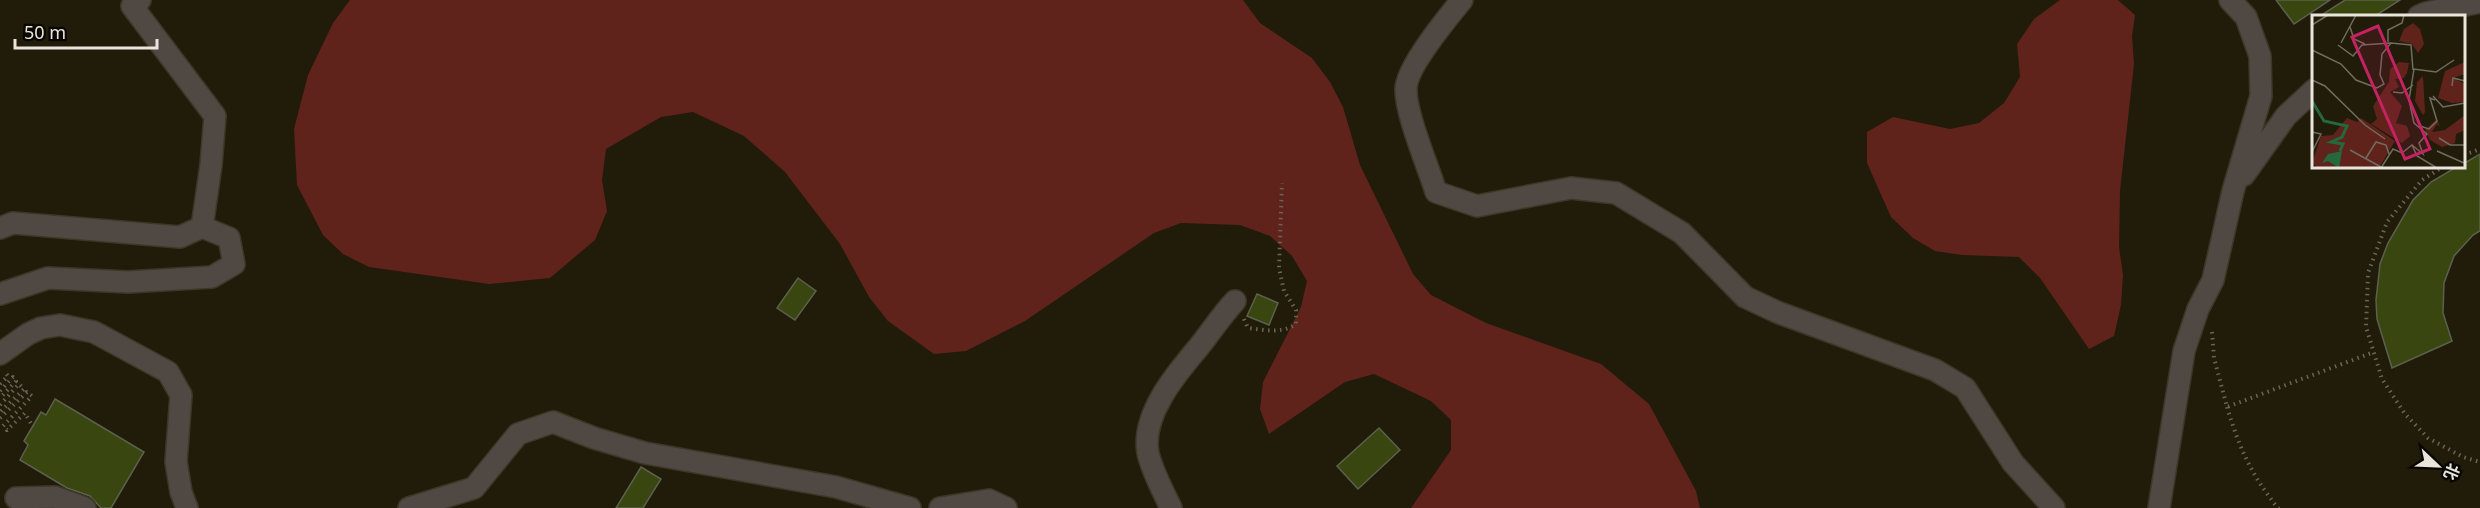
<svg xmlns="http://www.w3.org/2000/svg" width="2480" height="508" font-family="'Noto Sans','Noto Sans SC',sans-serif">
<style>
.green{fill:#5f231b}
.building{fill:#3a4610;stroke:#5b614e;stroke-width:1.5}
.lines{fill:none;stroke-linecap:round;stroke-linejoin:round}
.minor-casing{stroke:#3d3727;stroke-width:24}
.path{stroke:#696455;stroke-width:4;stroke-dasharray:1.5 4.5;stroke-linecap:butt}
.minor{stroke:#504943;stroke-width:21}
.inset-river{fill:none;stroke:#25683c;stroke-width:3}
.inset-road{fill:none;stroke:#716c5d;stroke-width:1.5}
.view{fill:#c42261;fill-opacity:0.15;stroke:#c42261;stroke-width:3}
.inset-edge{fill:none;stroke:#e9e5da;stroke-width:3}
</style>
<rect width="100%" height="100%" fill="#211b0a"/>
<g class="green">
<path d="M 350,0 L 1243,0 L 1260,23 L 1312,58 L 1330,82 L 1343,107 L 1360,165 L 1413,274 L 1431,295 L 1486,323 L 1601,364 L 1649,404 L 1696,491 L 1700,508 L 1411,508 L 1451,450 L 1451,420 L 1431,401 L 1374,374 L 1345,382 L 1269,434 L 1260,409 L 1263,382 L 1301,307 L 1307,281 L 1292,256 L 1270,236 L 1240,225 L 1181,223 L 1154,233 L 1025,321 L 966,351 L 934,354 L 888,321 L 869,297 L 840,244 L 785,172 L 744,136 L 693,112 L 661,117 L 606,149 L 602,180 L 607,211 L 595,240 L 550,278 L 489,284 L 369,267 L 343,254 L 323,235 L 297,185 L 294,129 L 308,75 L 333,23 Z"/>
<path d="M 2060,0 L 2118,0 L 2135,15 L 2132,36 L 2134,64 L 2120,191 L 2119,247 L 2123,275 L 2121,305 L 2114,336 L 2089,349 L 2040,278 L 2019,257 L 1962,255 L 1935,251 L 1913,238 L 1891,217 L 1867,163 L 1867,132 L 1893,117 L 1950,129 L 1979,123 L 2004,103 L 2020,77 L 2017,44 L 2034,19 Z"/>
</g>
<g class="building">
<path d="M 2276,0 L 2330,0 L 2294,24 Z"/>
<path d="M 2345,0 L 2400,0 L 2375,16 L 2320,16 Z"/>
<path d="M 2480,154 L 2480,231 L 2473,235 L 2454,256 L 2444,283 L 2443,313 L 2452,341 L 2392,368 L 2377,319 L 2376,300 L 2380,264 L 2388,243 L 2413,200 L 2431,182 L 2458,166 L 2463,166 L 2463,164 Z"/>
<path d="M 798,278 L 816,291 L 795,320 L 777,308 Z"/>
<path d="M 1257,294 L 1278,303 L 1269,325 L 1247,316 Z"/>
<path d="M 55,399 L 144,452 L 111,508 L 101,508 L 90,496 L 67,488 L 20,460 L 28,445 L 24,441 L 41,412 L 46,415 Z"/>
<path d="M 1379,428 L 1400,450 L 1358,489 L 1337,466 Z"/>
<path d="M 641,467 L 661,479 L 643,508 L 616,508 Z"/>
</g>
<g class="lines">
<g class="minor-casing">
<g id="minor">
<path d="M 1462,0 C 1448,17 1405,69 1406,90 C 1406,115 1428,166 1436,192 L 1477,206 L 1571,188 L 1616,193 L 1682,233 L 1745,297 L 1777,312 L 1935,370 L 1965,388 L 2013,463 L 2054,508"/>
<path d="M 2419,16 L 2426,13 L 2480,2"/>
<path d="M 2244,175 L 2286,116 L 2314,90"/>
<path d="M 0,228 L 13,223 L 180,237 L 202,227 L 211,165 L 215,116 L 132,6 L 140,0"/>
<path d="M 0,294 L 48,278 L 128,282 L 212,277 L 234,264 L 229,238 L 202,227"/>
<path d="M 0,354 L 28,334 L 41,328 L 60,325 L 94,332 L 168,372 L 181,395 L 176,462 L 181,492 L 187,508"/>
<path d="M 16,498 L 55,497 L 85,508"/>
<path d="M 409,508 L 474,488 L 518,434 L 553,422 L 594,438 L 645,453 L 836,487 L 910,508"/>
<path d="M 940,508 L 989,500 L 1006,508"/>
<path d="M 1171,508 C 1163,491 1152,471 1148,453 C 1141,415 1176,374 1198,348 C 1211,332 1221,316 1235,301"/>
<path d="M 2159,508 L 2184,351 L 2198,309 L 2213,280 L 2233,191 L 2261,96 L 2260,56 L 2246,17 L 2230,0"/>
</g>
</g>
<g class="path">
<path d="M 2464,155 L 2480,149"/>
<path d="M 2444,166 L 2422,180 L 2387,222 L 2368,273 L 2366,327 L 2382,379 L 2405,414 L 2428,438 L 2463,457 L 2480,462"/>
<path d="M 1244,319 L 1248,328 C 1265,330 1282,334 1296,324 L 1296,310 L 1284,291 L 1279,268 L 1282,183"/>
<path d="M 2212,332 L 2214,358 L 2227,407 L 2374,352"/>
<path d="M 0,384 L 8,376 L 4,371"/>
<path d="M 0,391 L 13,377 L 16,381 L 0,398"/>
<path d="M 0,405 L 19,384 L 24,389 L 0,412"/>
<path d="M 2227,407 C 2239,447 2251,475 2278,508"/>
<path d="M 0,418 L 27,392 L 32,396 L 3,426 L 7,430 L 25,413 L 33,427"/>
</g>
<use href="#minor" class="minor"/>
</g>
<g transform="translate(2312 15)">
<rect width="153" height="153" fill="#211b0a"/>
<path d="M 101,8 L 108,14 L 112,29 L 106,38 L 100,29 L 87,26 L 92,14 ZM 87,47 L 97,48 L 95,58 L 92,63 L 83,64 L 87,72 L 78,77 L 90,91 L 84,108 L 95,111 L 98,121 L 90,128 L 59,109 L 65,104 L 61,91 L 77,67 L 78,54 ZM 153,47 L 153,59 L 141,63 L 153,69 L 153,87 L 140,88 L 126,83 L 133,56 ZM 111,61 L 113,97 L 111,100 L 103,86 L 105,67 ZM 153,100 L 153,115 L 144,119 L 143,128 L 130,132 L 118,125 L 113,115 L 125,104 L 128,112 L 125,109 L 120,117 L 133,115 ZM 35,103 L 45,107 L 49,103 L 83,126 L 67,153 L 6,153 L 0,148 L 9,121 L 21,120 Z" fill="#5f231b"/>
<path d="M 30,136 L 27,153 L 16,146 L 10,148 L 16,139 Z" fill="#25683c"/>
<path class="inset-river" d="M 0,86 L 12,106 L 35,111 L 30,122 L 19,127 L 31,129 L 28,136"/>
<path class="inset-road" d="M 0,10 L 16,0M 38,12 L 42,24 L 53,29M 76,27 L 76,15 L 90,8 L 92,0M 29,28 L 44,0M 26,30 L 41,41 L 50,30 L 79,28M 0,35 L 29,49 L 44,65 L 65,73 L 72,69 L 68,60 L 70,39 L 79,28 L 99,30 L 101,55M 0,65 L 13,71 L 53,110 L 73,124M 140,71 L 141,63 L 153,66M 81,77 L 90,78 L 101,70M 121,81 L 131,92 L 153,88M 108,111 L 117,114 L 125,106 L 118,83 L 123,85M 0,117 L 9,119 L 0,137M 127,123 L 138,130 L 153,130M 100,130 L 111,139 L 107,128 L 115,119 L 102,108 L 97,85 L 102,54 L 124,57 L 142,45M 38,135 L 69,152M 125,136 L 152,148M 54,143 L 64,127 L 74,130 L 77,139M 69,153 L 81,134 L 90,138 L 100,130 L 105,141 L 125,153"/>
<path class="view" d="M 66,11 L 118,134 L 93,144 L 40,22 Z"/>
<rect width="153" height="153" class="inset-edge"/>
</g>
<g transform="translate(2438 466) rotate(113)" stroke="#080602" stroke-width="4.5" paint-order="stroke">
<path d="M0-4.5L10 22L0 15L-10 22Z" fill="#e9e5da"/>
<text y="-9" font-size="16" font-weight="bold" text-anchor="middle" fill="#e9e5da">北</text>
</g>
<path d="M15 39v9h142v-9" fill="none" stroke="#e9e5da" stroke-width="3"/>
<text x="24" y="39" font-size="18" fill="#e9e5da" stroke="#080602" stroke-width="4.5" paint-order="stroke">50 m</text>
</svg>
